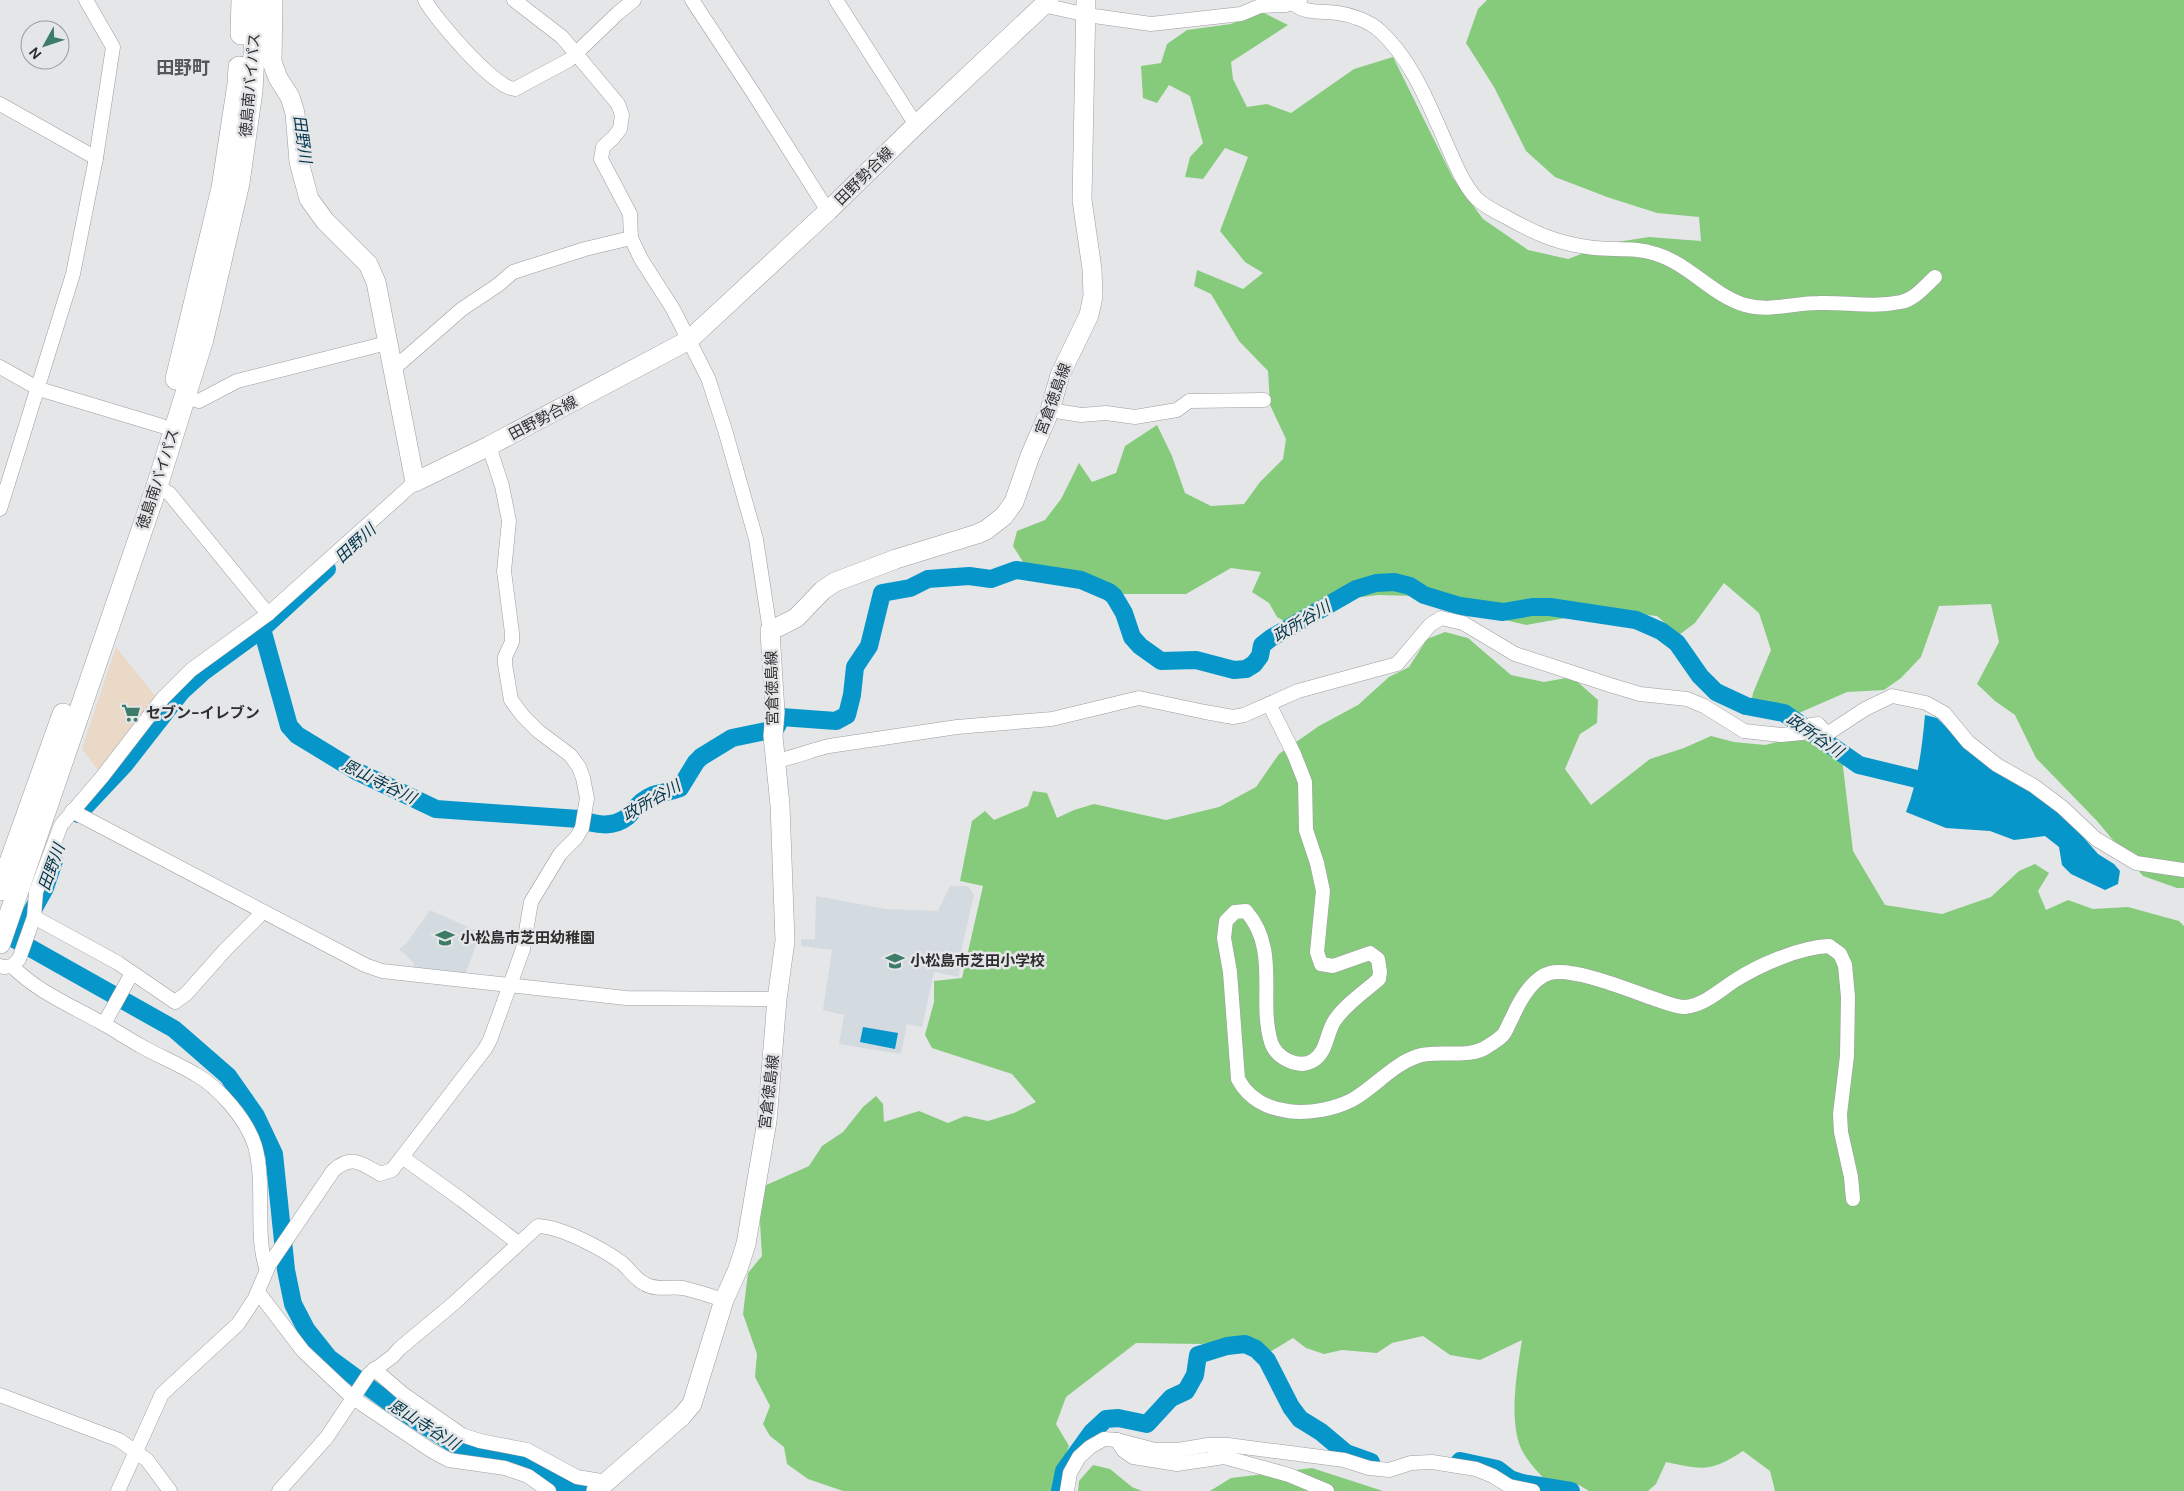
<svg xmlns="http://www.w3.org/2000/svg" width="2184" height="1491" font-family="'DM Sans','Noto Sans JP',sans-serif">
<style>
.commercial{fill:#ebd9c8}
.built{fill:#d3dae0}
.forest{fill:#86cb7c}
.water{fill:#0796ca}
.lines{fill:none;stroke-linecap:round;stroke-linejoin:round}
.river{stroke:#0796ca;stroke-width:18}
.minor-casing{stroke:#9c9d9e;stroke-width:15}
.major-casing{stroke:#9c9d9e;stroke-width:20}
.highway-casing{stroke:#9c9d9e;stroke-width:22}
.minor{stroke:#fff;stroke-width:14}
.major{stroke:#fff;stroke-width:19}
.highway{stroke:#fff;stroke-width:21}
.labels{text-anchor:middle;stroke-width:5;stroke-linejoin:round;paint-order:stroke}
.street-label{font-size:15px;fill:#2e2e2f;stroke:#e5e6e8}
.poi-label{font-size:15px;font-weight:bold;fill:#2e2e2f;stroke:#e5e6e8;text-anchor:start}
.water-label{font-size:16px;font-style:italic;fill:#00354a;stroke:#e5e6e8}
.quarter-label{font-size:18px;font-weight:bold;fill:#565758;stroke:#e5e6e8}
</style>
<rect width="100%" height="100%" fill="#e5e6e8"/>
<path class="commercial" d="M 116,647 L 156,697 L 98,770 L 82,749 Z"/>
<g class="built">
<path d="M 950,886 L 968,886 L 974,895 L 962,947 L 959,977 L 934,972 L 922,1027 L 907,1024 L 901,1054 L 839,1044 L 844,1015 L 823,1010 L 832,950 L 801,946 L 801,939 L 815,939 L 816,896 L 886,909 L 938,911 Z"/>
<path d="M 430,910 L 481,933 L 465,974 L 413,969 L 414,963 L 399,949 L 407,943 Z"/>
</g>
<g class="forest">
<path d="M 1487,0 L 2184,0 L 2184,888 L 2177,888 L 2143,876 L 2097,821 L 2036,758 L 2015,715 L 1995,701 L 1977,684 L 1999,642 L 1991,604 L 1939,606 L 1921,657 L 1901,678 L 1884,690 L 1847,692 L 1783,720 L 1749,715 L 1753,693 L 1771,650 L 1759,613 L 1724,583 L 1695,623 L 1679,635 L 1657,616 L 1620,612 L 1577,616 L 1526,625 L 1481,614 L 1456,596 L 1416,596 L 1378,595 L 1346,599 L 1299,630 L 1277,617 L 1269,603 L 1252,592 L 1261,572 L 1231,568 L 1186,594 L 1124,594 L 1082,577 L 1028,570 L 1013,546 L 1017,531 L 1045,520 L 1061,499 L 1079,463 L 1092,482 L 1116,473 L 1125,446 L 1157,425 L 1172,456 L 1185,493 L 1211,506 L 1244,504 L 1260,482 L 1283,459 L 1286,439 L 1270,405 L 1268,371 L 1239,341 L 1211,294 L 1194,286 L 1197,270 L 1243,289 L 1263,273 L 1245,262 L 1220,231 L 1248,157 L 1225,148 L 1203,179 L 1185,177 L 1190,157 L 1203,143 L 1190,96 L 1169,85 L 1157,103 L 1143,98 L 1141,66 L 1161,63 L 1167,44 L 1187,30 L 1231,24 L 1262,12 L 1288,25 L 1231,62 L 1233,79 L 1247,107 L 1267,104 L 1291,113 L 1354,69 L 1393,57 L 1453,178 L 1483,219 L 1528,250 L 1568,259 L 1611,243 L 1649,237 L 1701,241 L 1699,217 L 1657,213 L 1607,197 L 1555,177 L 1526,151 L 1494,87 L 1466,43 L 1478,9 Z"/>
<path d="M 1445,632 L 1468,638 L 1511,675 L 1544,682 L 1572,677 L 1598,700 L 1597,723 L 1580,734 L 1565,769 L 1591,805 L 1650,759 L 1684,748 L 1711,736 L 1734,742 L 1765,745 L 1796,737 L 1816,740 L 1842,758 L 1853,851 L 1885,905 L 1942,914 L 1991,897 L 2019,871 L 2035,864 L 2049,873 L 2038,891 L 2046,910 L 2068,900 L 2093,909 L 2128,907 L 2179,921 L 2184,926 L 2184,1491 L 1775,1491 L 1770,1471 L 1743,1451 C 1711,1472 1703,1470 1666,1462 L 1656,1484 L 1648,1491 L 1589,1491 L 1579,1485 L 1546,1481 C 1539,1473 1530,1464 1524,1454 C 1507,1426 1517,1372 1522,1340 L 1480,1360 L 1450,1355 L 1423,1336 L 1392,1343 L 1377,1353 L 1342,1350 L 1324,1354 L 1306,1348 L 1293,1338 L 1270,1352 L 1242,1338 L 1202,1344 L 1136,1343 L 1066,1397 L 1056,1424 L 1069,1446 L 1052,1491 L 843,1491 L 808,1479 L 787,1464 L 784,1447 L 770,1436 L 763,1424 L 770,1406 L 755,1377 L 757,1354 L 743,1314 L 748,1273 L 762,1256 L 760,1222 L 762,1187 L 809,1166 L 822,1146 L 843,1132 L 863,1107 L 876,1096 L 883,1104 L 884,1122 L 919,1111 L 948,1123 L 965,1116 L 988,1121 L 1014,1113 L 1036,1102 L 1012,1074 L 932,1048 L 925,1035 L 934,1002 L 934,981 L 962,978 L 983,886 L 960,881 L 972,821 L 985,811 L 994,820 L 1028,806 L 1033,791 L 1047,793 L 1057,818 L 1074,810 L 1094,804 L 1166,820 L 1219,807 L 1256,787 L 1279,754 L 1319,726 L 1358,705 L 1389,677 L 1409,667 L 1427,639 Z"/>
<path d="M 1093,1465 L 1110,1469 L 1132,1487 L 1142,1491 L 1078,1491 L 1079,1481 Z"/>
<path d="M 1312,1468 L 1383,1491 L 1210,1491 L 1231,1478 Z"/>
</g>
<g class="water">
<path d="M 1925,715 L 1937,718 L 1981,761 L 2050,804 L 2078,831 L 2098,854 L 2114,864 L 2120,871 L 2118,884 L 2105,890 L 2071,874 L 2062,865 L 2059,847 L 2045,836 L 2014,840 L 1990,831 L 1946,828 L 1906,812 C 1918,781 1922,748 1925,715 Z"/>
<path d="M 863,1027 L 898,1033 L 895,1049 L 860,1042 Z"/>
</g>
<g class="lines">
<g class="river">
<path d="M 262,629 L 289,726 L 297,735 L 356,771 L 436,809 L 579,819 C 594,824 612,829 627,817 C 637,808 639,801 653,795 C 662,792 671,792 680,788 L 696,762 L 701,757 L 732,738 L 766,731"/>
<path d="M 777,726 L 781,717 L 836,721 L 847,715 L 852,695 L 855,667 L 869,646 L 882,593 L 910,588 L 928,579 L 969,576 L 991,579 L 1016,570 L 1081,580 L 1109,592 L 1114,596 L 1124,613 L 1132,637 L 1140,646 L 1161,661 L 1196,660 L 1234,670 L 1246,669 L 1254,664 L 1260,656 L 1262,645 L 1271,638 L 1356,589 L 1376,583 L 1394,582 L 1410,586 L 1424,595 L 1460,606 L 1503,612 L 1532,607 L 1550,607 L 1636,620 L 1661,631 L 1677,643 L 1700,676 L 1716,692 L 1746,706 L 1784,713 L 1859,765 L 1925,781"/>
<path d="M 78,814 L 125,764 L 182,691 L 203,672 L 262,629 L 327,569"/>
<path d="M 9,936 L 174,1029 L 228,1076 L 256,1116 L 274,1154 L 286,1270 L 293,1304 L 306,1329 L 329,1358 L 397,1408 L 452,1443 L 469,1451 L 522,1459 L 561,1483 L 590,1491"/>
<path d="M 16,940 L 45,888 L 54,861"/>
<path d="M 1460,1461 L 1497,1469 L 1510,1479 L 1522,1483 L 1571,1491"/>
<path d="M 1060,1491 L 1064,1471 L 1092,1432 L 1106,1419 L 1118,1418 L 1147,1424 L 1171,1398 L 1186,1391 L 1195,1375 L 1198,1355 L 1227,1346 L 1245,1344 L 1256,1349 L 1267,1360 L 1291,1407 L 1300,1419 L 1321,1432 L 1346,1453 L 1371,1462"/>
</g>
<g class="minor-casing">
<g id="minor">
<path d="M 425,0 C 435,19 495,89 515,89 L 569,60 L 618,13 L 634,0"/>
<path d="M 514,0 L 562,37 L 618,104 L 622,115 L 620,129 L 613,138 L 603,147 L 601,159 L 630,214 L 631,238 L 641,259 L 673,309 L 708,378 L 725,430 L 756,539 L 770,631"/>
<path d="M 692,0 L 752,91 L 828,211"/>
<path d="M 836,0 L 916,125"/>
<path d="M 1293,3 C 1304,14 1323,11 1338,13 C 1352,15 1369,21 1380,31 C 1412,60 1429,105 1446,143 C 1454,161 1462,182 1476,198 C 1484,206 1496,212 1506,217 C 1536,234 1559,244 1594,248 C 1615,250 1636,247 1656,254 C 1689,264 1712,295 1745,305 C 1770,312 1793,303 1819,303 C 1847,302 1872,308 1901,302 C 1915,299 1925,286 1935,277"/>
<path d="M 1043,5 L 1087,15 L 1151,24 L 1241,14 L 1260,6 L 1286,5 L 1300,0"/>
<path d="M 0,104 L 96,158"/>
<path d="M 0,367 L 39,389 L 162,426"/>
<path d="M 391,367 L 399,364 L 462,309 L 498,285 L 513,272 L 585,249 L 631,238"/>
<path d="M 185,397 L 199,401 L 237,381 L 387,343"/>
<path d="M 1050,410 L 1081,415 L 1106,413 L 1135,417 L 1177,410 L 1189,401 L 1264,400"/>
<path d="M 157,486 L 169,493 L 268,614"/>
<path d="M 0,509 L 73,274 L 96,158 L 113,47 L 86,0"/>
<path d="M 1269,704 L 1294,754 L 1305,782 L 1306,830 L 1317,863 L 1323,891 L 1317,952 L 1321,964 L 1333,966 L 1370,953 L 1378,959 L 1380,972 L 1379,979 C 1364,992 1346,1004 1335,1020 C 1326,1033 1328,1050 1314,1060 C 1299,1070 1276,1058 1271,1042 C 1258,999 1280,950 1246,911 L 1235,912 L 1226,921 L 1224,938 L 1230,972 L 1238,1079 C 1259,1119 1316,1118 1352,1100 C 1375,1087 1393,1064 1418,1056 C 1439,1049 1469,1060 1488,1046 C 1493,1043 1499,1039 1503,1035 C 1507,1030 1509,1023 1512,1018 C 1519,1002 1532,978 1550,973 C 1573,967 1629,990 1652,998 C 1662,1001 1675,1007 1685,1007 C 1704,1005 1719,991 1734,981 C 1759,965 1800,947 1829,946 L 1840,954 L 1845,965 L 1848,997 L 1847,1056 L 1840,1114 L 1841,1132 L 1851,1177 L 1853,1199"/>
<path d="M 775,761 C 794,758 811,750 829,746 L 957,727 L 1052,719 L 1139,698 L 1205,712 L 1233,717 L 1244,715 L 1298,691 L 1397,664 L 1430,625 L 1441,618 L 1463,623 L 1515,654 L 1610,685 L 1640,694 L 1687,699 L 1704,706 L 1744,731 L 1781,735 L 1802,733 L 1811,725 L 1818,724 L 1824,731 L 1830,732 L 1865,709 L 1892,696 L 1926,703 L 1944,713 L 1968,742 L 1997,765 L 2034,786 L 2062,807 L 2096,839 L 2136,863 L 2184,870"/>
<path d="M 72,811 L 365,965 L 382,971 L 626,998 L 777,999"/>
<path d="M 34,917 L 118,963 L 175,1002 L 186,994 L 226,949 L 258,917 L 260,911"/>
<path d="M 0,966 L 4,967 L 12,966 L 19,959 L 34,917 L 36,892 L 61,825 L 102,777 L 163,698 L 191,670 L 268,614 L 415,482"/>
<path d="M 12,966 C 36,991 72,1006 102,1023 C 115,1030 128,1039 141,1046 C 159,1056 178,1064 195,1074 C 219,1087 247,1120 255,1146 C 266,1185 254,1236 267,1270"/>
<path d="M 104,1024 L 132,973"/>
<path d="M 402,1157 L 462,1200 L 518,1243"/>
<path d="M 258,1292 L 303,1351 L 353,1398 L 432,1451 L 449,1460 L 505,1468 L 528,1476 L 549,1491"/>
<path d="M 374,1369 L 403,1394 L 462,1435 L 480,1441 L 527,1450 L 577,1477 L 607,1482"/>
<path d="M 0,1395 L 119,1440 L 147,1460 L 170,1491"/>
<path d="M 1117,1440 L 1123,1450 L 1133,1457 L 1177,1464 L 1224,1457 L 1289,1475 L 1327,1491"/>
<path d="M 118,1491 L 162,1394 L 238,1324 L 255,1298 L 269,1265 L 333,1171 C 351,1154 361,1163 380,1174 L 392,1170 L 485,1049 L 490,1040 L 523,949 L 531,902 L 560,854 L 576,838 L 582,828 L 587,798 L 583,778 L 579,767 L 570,755 L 538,731 L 523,716 L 511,700 L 505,664 L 505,657 L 512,642 L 512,633 L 504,571 L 509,521 L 502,486 L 489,446"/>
<path d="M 279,1491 L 327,1437 L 369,1374 L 393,1356 L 399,1349 L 453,1304 L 538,1226 C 562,1227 603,1249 622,1263 C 630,1270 636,1280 645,1284 C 657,1291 670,1286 683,1288 C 697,1291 710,1296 724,1300"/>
<path d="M 1067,1491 L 1070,1473 L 1079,1457 L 1090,1447 L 1104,1439 L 1117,1440 L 1155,1450 L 1178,1450 L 1208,1445 L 1228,1445 L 1344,1460 L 1369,1468 L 1389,1470 L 1411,1463 L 1432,1462 L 1476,1469 L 1493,1476 L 1509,1486 L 1533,1491"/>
</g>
</g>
<g class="major-casing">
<g id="major">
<path d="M 273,0 L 272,62 L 278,78 L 290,97 L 295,113 L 299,162 L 309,199 L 325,221 L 368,264 L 376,282 L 415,482 L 489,446 L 689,340 L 828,211 L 916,125 L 1049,0"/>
<path d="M 596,1491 L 682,1416 L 692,1404 L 724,1300 L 738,1269 L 746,1244 L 767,1121 L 777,999 L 785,941 L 780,805 L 773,736 L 775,712 L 770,631 L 796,618 L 823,590 L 835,582 L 896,559 L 977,534 L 986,530 L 1004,516 L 1014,502 L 1030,456 L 1050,410 L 1060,375 L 1089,315 L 1093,296 L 1092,269 L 1082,200 L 1086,0"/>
</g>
</g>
<g class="highway-casing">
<g id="highway">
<path d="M 241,34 L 242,0"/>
<path d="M 176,379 L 222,188 L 238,84 L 239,67"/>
<path d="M 0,890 L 63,714"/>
<path d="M 0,943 L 157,486 L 203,339 L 239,183 L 252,91 L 257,0"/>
</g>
</g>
<use href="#minor" class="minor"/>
<use href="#major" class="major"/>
<use href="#highway" class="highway"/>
</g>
<defs>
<g id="supermarket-bare" transform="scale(1.5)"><path d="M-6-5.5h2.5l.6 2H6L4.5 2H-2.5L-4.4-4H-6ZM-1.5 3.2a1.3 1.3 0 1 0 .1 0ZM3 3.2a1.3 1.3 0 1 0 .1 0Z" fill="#3d7c69" stroke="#e5e6e8" stroke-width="2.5" paint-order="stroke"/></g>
<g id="school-bare" transform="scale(1.5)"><path d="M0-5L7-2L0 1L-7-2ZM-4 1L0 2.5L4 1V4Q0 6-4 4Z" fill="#3d7c69" stroke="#e5e6e8" stroke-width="2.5" paint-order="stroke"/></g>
</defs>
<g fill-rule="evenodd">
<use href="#supermarket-bare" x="131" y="713"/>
<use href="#school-bare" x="445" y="938"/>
<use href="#school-bare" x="895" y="961"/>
</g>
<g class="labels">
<g class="street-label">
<text transform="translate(250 85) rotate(-85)" y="5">徳島南バイパス</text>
<text transform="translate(864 176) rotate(-45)" y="5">田野勢合線</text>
<text transform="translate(1053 399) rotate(-70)" y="5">宮倉徳島線</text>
<text transform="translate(543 418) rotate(-28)" y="5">田野勢合線</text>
<text transform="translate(158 479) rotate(-72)" y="5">徳島南バイパス</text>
<text transform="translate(772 688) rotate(-91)" y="5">宮倉徳島線</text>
<text transform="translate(769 1092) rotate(-83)" y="5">宮倉徳島線</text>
</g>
<g class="poi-label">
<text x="146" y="718">セブン-イレブン</text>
<text x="460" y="943">小松島市芝田幼稚園</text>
<text x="910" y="966">小松島市芝田小学校</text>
</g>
<g class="water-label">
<text transform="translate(303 139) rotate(82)" y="6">田野川</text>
<text transform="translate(355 543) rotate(-43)" y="6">田野川</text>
<text transform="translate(1301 621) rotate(-31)" y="6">政所谷川</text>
<text transform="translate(1815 735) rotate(34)" y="6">政所谷川</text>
<text transform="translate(379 781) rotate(26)" y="6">恩山寺谷川</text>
<text transform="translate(651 800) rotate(-30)" y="6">政所谷川</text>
<text transform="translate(51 867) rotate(-70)" y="6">田野川</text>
<text transform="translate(424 1424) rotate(32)" y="6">恩山寺谷川</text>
</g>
<g class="quarter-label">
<text x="183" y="74">田野町</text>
</g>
</g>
<g transform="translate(45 45) rotate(230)"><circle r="24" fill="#e5e6e8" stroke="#9c9c9e"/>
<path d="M0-4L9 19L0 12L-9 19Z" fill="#3d7c69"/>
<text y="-8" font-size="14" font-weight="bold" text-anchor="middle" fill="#2e2e2f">N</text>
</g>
</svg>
